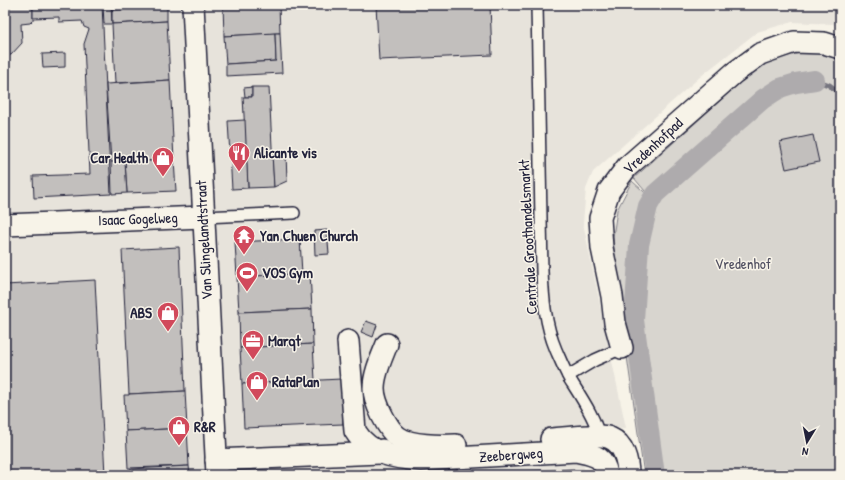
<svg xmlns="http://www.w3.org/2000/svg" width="845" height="480" font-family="'Patrick Hand',sans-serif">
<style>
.built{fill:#e7e3db}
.green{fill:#d8d5cf;stroke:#7d7c85}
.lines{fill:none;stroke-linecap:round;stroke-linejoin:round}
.stream{stroke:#76747f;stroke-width:5.5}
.canal{stroke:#aeabad;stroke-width:20}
.building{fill:#c2bfbd;stroke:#22223b}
.lane-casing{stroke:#22223b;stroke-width:14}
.street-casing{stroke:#22223b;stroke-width:24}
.lane{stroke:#f7f3e8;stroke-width:11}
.street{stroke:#f7f3e8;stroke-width:21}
.labels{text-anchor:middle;stroke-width:3;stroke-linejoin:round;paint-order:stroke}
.street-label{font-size:15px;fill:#22223b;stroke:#f7f3e8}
.poi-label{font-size:15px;font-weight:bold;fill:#22223b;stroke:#f7f3e8;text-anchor:start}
.park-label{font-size:15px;fill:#504f60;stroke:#f7f3e8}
</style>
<rect width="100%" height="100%" fill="#f7f3e8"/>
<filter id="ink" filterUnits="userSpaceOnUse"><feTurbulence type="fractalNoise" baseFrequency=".025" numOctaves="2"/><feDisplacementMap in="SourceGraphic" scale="8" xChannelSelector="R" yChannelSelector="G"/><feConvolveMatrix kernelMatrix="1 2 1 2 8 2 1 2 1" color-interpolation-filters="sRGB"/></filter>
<g filter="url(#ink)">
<path class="built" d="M 5,5 L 840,5 L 840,28 L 833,24 L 792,22 L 757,32 L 701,76 L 593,172 L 586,189 L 583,223 L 626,428 L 560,433 L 583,443 L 584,475 L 5,475 Z"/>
<path class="green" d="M 803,52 L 829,53 L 840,56 L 840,475 L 644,475 L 620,308 L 613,237 L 617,210 L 632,181 L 651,198 L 634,178 L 742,81 L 766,62 Z"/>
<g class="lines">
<path class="stream" d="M 815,80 L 829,85 L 840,93"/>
<path class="canal" d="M 655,475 L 634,320 L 639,245 L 648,206 L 655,194 L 763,99 L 780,88 L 796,83 L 815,80"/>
</g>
<g class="building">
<path d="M 5,5 L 33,5 L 33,20 L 30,23 L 21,24 L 22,43 L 11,55 L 5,55 Z"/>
<path d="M 33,5 L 102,5 L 111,194 L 34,198 L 33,176 L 90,174 L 84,44 L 89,29 L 84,27 L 82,21 L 59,22 L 59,17 L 33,18 Z"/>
<path d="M 103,5 L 111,5 L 112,24 L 104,24 Z"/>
<path d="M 111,5 L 166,5 L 167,7 L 112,10 Z"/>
<path d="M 223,5 L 279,5 L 280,33 L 224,36 Z"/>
<path d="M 376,5 L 490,5 L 492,55 L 379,60 Z"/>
<path d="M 167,7 L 167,21 L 112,24 L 112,10 Z"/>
<path d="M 167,21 L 170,80 L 115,83 L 112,24 Z"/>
<path d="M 275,33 L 276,61 L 226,64 L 224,36 Z"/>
<path d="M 275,33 L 280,33 L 282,73 L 226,76 L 226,64 L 276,61 Z"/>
<path d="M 65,53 L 65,67 L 43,68 L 42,54 Z"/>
<path d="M 170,80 L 174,160 L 111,162 L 106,84 Z"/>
<path d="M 252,87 L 252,97 L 245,97 L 244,88 Z"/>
<path d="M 252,87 L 269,87 L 274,187 L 248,188 L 243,97 L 252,97 Z"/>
<path d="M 245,120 L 248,188 L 232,189 L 228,121 Z"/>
<path d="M 813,135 L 819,162 L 786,169 L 780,142 Z"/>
<path d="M 286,153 L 287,181 L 274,187 L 272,154 Z"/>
<path d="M 174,160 L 176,191 L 127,193 L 125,162 Z"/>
<path d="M 111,162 L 125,162 L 127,193 L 112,194 Z"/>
<path d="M 327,230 L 329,254 L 315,255 L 314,231 Z"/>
<path d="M 300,239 L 302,274 L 237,277 L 235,242 Z"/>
<path d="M 179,247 L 185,391 L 129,394 L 122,250 Z"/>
<path d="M 310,273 L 312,309 L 239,312 L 237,277 Z"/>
<path d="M 95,280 L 105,475 L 5,475 L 5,285 Z"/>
<path d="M 312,309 L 313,344 L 240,348 L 239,312 Z"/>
<path d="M 366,321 L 377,325 L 373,337 L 361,332 Z"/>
<path d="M 313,344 L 315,380 L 242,384 L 240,348 Z"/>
<path d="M 341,379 L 343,424 L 244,428 L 242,384 Z"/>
<path d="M 185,391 L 187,428 L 126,431 L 124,395 L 129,395 L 129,394 Z"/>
<path d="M 187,428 L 189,466 L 128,468 L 126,431 Z"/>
<path d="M 189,466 L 190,475 L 130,475 L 130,469 Z"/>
<path d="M 574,469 L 574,475 L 479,475 L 479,474 Z"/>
<path d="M 455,472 L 456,475 L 467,475 L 445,475 L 445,473 Z"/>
</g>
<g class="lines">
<g class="lane-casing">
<g id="lane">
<path d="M 537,5 L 542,271 C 543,297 545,324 556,350 C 560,359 564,369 569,378 C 577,391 600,424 598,438"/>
<path d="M 203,217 L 294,213"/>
<path d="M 568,376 L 595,360 L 622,348"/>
</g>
</g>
<g class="street-casing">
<g id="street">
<path d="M 193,5 L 217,475"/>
<path d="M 5,225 L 203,217"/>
<path d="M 348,341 L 355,431 C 370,455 394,458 421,460 L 576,451 C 593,455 604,455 607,475"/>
<path d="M 387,344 C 382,357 374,373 374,388 C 374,397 378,407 382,415 C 386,423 391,432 398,437 C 410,446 441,446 456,445"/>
<path d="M 622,348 L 615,323 L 612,296 L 602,248 L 600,218 L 609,191 L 627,167 L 734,73 L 760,54 L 794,42 L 824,43 L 840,48"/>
<path d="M 551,439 C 564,438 599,433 610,438 C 624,444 628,461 628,475"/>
<path d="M 216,460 L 380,453 L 382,450"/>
</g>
</g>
<use href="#lane" class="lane"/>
<use href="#street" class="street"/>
</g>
</g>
<defs>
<g id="restaurant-pin" transform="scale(1.15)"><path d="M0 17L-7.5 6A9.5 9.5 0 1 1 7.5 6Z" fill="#d1495b" stroke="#f7f3e8"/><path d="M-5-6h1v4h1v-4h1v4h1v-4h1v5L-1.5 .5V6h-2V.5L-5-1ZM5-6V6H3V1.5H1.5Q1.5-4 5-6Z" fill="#fff"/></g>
<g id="shop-pin" transform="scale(1.15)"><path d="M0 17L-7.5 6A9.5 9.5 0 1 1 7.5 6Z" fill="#d1495b" stroke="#f7f3e8"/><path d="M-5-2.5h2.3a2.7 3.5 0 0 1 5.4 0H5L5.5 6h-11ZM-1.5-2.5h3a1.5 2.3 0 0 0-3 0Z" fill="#fff"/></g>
<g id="temple-pin" transform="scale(1.15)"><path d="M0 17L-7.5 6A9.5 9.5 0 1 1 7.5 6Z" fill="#d1495b" stroke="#f7f3e8"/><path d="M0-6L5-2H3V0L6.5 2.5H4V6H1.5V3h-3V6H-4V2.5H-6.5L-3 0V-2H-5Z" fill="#fff"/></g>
<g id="stadium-pin" transform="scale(1.15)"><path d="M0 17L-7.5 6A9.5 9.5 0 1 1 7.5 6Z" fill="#d1495b" stroke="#f7f3e8"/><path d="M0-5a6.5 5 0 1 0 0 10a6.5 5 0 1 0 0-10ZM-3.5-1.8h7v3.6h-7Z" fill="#fff"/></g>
<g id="office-pin" transform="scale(1.15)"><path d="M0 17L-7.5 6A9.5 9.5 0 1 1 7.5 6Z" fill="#d1495b" stroke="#f7f3e8"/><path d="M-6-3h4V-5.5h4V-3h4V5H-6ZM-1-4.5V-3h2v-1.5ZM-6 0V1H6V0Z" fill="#fff"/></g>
</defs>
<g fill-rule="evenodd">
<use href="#restaurant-pin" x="239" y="153"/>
<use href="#shop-pin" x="163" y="158"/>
<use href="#temple-pin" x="244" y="236"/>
<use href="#stadium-pin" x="247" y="273"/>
<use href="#shop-pin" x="168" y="313"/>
<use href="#office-pin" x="253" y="341"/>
<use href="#shop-pin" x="257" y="382"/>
<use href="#shop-pin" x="179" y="427"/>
</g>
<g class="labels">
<g class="street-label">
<text transform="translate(653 146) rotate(-43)" y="5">Vredenhofpad</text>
<text transform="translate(138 219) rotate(-2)" y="5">Isaac Gogelweg</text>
<text transform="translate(528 237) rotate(-93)" y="5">Centrale Groothandelsmarkt</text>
<text transform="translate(204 240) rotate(-93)" y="5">Van Slingelandtstraat</text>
<text transform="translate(511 455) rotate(-4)" y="5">Zeebergweg</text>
</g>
<g class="poi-label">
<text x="254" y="158">Alicante vis</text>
<text x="148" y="163" text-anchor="end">Car Health</text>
<text x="260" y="241">Yan Chuen Church</text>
<text x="262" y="278">VOS Gym</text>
<text x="152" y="318" text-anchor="end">ABS</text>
<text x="268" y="346">Marqt</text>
<text x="272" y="387">RataPlan</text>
<text x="194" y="432">R&amp;R</text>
</g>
<g class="park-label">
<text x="743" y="269">Vredenhof</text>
</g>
</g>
<rect width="845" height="480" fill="none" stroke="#f7f3e8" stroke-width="20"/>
<rect x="10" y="10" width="825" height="460" fill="none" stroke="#22223b" stroke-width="1.5" filter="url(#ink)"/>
<g transform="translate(807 442) rotate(190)" stroke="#f7f3e8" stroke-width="3" paint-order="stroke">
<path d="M0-3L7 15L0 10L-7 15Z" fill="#22223b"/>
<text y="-6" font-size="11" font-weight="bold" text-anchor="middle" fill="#22223b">N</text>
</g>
</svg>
